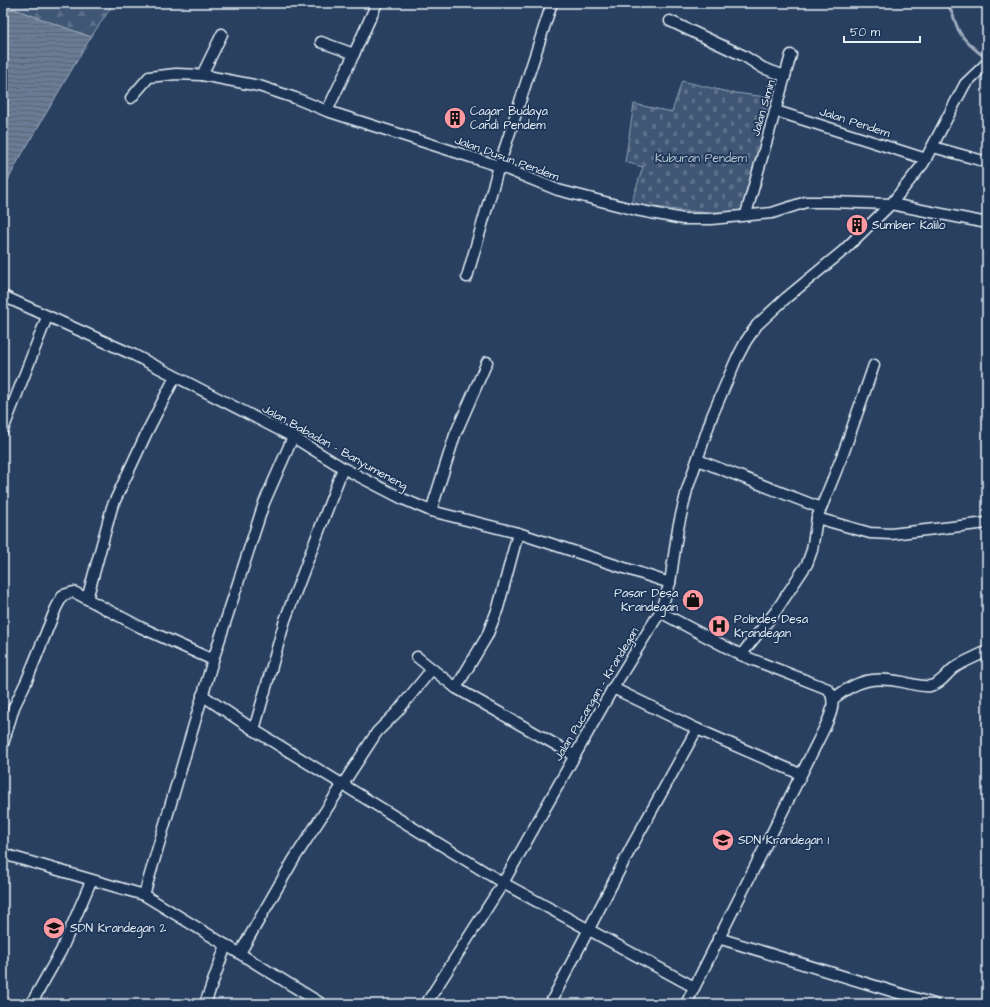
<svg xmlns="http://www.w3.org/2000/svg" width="990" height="1007" font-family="'Architects Daughter',sans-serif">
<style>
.forest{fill:url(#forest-firs);stroke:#94a4b6}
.cemetery{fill:url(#cemetery-stones);stroke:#94a4b6}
.water{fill:url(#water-rules);stroke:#9dabbd}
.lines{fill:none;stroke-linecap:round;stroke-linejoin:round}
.stream{stroke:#9dabbd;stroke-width:3}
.minor-casing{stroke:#e8f1f8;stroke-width:13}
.minor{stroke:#1d3557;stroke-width:10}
.labels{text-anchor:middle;stroke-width:3.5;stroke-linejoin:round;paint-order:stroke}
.street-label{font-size:12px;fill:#e8f1f8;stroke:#1d3557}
.poi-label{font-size:12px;fill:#e8f1f8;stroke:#1d3557;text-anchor:start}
.park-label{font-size:12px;fill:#b6c3d0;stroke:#1d3557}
</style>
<defs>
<pattern id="forest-firs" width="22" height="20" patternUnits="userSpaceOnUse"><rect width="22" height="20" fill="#415774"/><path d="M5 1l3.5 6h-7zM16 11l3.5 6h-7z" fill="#5c7089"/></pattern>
<pattern id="cemetery-stones" width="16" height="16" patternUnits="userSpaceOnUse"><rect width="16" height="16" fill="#415774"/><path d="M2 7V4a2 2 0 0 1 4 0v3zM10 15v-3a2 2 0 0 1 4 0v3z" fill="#5c7089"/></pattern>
<pattern id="water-rules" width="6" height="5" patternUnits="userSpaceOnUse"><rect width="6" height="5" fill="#6b7c95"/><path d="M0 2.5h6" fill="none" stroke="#5a6573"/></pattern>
</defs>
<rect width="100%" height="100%" fill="#294061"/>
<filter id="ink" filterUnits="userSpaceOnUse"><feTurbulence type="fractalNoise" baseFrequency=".025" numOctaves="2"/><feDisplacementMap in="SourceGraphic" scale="8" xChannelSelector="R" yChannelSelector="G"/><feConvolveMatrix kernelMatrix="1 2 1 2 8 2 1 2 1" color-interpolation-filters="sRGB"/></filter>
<g filter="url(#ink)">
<path class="forest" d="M 3,3 L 114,3 L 91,37 L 14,9 L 3,11 Z"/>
<path class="cemetery" d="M 682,81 L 728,92 L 774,98 L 742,212 L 693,212 L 631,204 L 643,167 L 625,162 L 634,104 L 672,112 Z"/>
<path class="water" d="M 14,9 L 91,37 L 18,161 L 3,190 L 3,11 Z"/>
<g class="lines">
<path class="stream" d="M 946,3 C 953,10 954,20 958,29 C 963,40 977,52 987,58"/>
<g class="minor-casing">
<g id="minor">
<path d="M 670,21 L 744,56 L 763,68 L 785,76"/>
<path d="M 321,42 L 354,54 L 327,111"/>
<path d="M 354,54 L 377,3"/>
<path d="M 202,75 L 222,34"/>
<path d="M 131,98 L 149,77 L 176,74 L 202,75 L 259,86 L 295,98 L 327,111 L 499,166 L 558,190 L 636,210 L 683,219 L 711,219 L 772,213 L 806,202 L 830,202 L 891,204 L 987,223"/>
<path d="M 776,111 L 926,159"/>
<path d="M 933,147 L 987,162"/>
<path d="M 746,214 L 791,55"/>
<path d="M 467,277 L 499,166 L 552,3"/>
<path d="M 3,296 L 134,355 L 293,437 L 343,468 L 403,499 L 431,511 L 518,533 L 670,583"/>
<path d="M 3,430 L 47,317"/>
<path d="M 698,460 L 821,508"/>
<path d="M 431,511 L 455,435 L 487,362"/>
<path d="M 817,518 L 870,533 L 891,534 L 987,523"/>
<path d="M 87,599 L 112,507 L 147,432 L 175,377"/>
<path d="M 660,612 L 741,655 L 828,689 C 840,704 825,726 818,741 L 686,1004"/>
<path d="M 741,655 L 776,611 L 807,564 L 812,550 L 817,518 L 843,454 L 874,365"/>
<path d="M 417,657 L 456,688 L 574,755"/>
<path d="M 456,688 L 487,636 L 498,608 L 518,533"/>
<path d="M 613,688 L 697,729 L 800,774"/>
<path d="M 202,695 L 254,730 L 503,883 L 694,987"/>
<path d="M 833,699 C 857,680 873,676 903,682 C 912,684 921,687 930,686 C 941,684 946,674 954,668 C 964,661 976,657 987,651"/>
<path d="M 254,730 L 285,620 L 343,468"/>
<path d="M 3,744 L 14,707 L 27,680 L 56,608 L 63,595 L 74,592 L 140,627 L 213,660"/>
<path d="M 3,854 L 144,895 L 322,1004"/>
<path d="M 144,895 L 213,660 L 264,503 L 293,437"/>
<path d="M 718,938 L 934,1004"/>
<path d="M 240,953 L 294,859 L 377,732 L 397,712 L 432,669"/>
<path d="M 31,1004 L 61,951 L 91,881"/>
<path d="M 205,1004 L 226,945"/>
<path d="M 426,1004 L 503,883 L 613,688 L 660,612 L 670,583 L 678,528 L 687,490 L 712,416 L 736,360 L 746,341 L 757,325 L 786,298 L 843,251 L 891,204 L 923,164 L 965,84 L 987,63"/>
<path d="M 550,1004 L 632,846 L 697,729"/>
</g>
</g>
<use href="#minor" class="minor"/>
</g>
</g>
<defs>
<g id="building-disc" transform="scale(1.15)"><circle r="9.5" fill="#ff9aa2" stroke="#1d3557"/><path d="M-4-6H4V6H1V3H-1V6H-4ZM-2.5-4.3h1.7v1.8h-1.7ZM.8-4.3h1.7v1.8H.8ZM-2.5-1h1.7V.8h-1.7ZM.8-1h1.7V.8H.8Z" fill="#111"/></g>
<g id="shop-disc" transform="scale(1.15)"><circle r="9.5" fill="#ff9aa2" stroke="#1d3557"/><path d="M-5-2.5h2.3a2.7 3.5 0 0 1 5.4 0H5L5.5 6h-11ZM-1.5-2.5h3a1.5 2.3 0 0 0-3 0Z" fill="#111"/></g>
<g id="hospital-disc" transform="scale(1.15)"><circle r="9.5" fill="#ff9aa2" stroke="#1d3557"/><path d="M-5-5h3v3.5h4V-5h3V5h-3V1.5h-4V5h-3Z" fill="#111"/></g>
<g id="school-disc" transform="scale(1.15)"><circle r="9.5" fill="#ff9aa2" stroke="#1d3557"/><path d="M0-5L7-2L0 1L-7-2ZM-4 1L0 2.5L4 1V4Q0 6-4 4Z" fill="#111"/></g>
</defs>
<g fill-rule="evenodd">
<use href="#building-disc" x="455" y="118"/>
<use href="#building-disc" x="857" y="225"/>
<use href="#shop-disc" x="693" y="600"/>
<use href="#hospital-disc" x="719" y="626"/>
<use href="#school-disc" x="723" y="840"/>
<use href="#school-disc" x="54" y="928"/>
</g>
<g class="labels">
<g class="street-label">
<text transform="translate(763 108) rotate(-74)" y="4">Jalan Simin</text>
<text transform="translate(855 122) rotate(18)" y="4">Jalan Pendem</text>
<text transform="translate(507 158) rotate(20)" y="4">Jalan Dusun Pendem</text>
<text transform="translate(335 447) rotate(29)" y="4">Jalan Babadan - Banyumeneng</text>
<text transform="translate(596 694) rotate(-59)" y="4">Jalan Pucangan - Krandegan</text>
</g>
<g class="poi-label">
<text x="470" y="115">Cagar Budaya<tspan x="470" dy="14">Candi Pendem</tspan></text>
<text x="872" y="229">Sumber Kalilo</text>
<text x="678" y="597" text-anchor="end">Pasar Desa<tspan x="678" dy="14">Krandegan</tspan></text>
<text x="734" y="623">Polindes Desa<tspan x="734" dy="14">Krandegan</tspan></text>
<text x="738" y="844">SDN Krandegan 1</text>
<text x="70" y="932">SDN Krandegan 2</text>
</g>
<g class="park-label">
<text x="701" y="162">Kuburan Pendem</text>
</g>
</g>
<rect width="990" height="1007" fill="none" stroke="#1d3557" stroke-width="16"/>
<rect x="8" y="8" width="974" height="991" fill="none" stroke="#e8f1f8" stroke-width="1.5" filter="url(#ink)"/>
<path d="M844 36v6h76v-6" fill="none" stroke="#e8f1f8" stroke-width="2"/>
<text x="850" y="36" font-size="12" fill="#e8f1f8" stroke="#1d3557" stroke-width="3" paint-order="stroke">50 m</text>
</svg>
